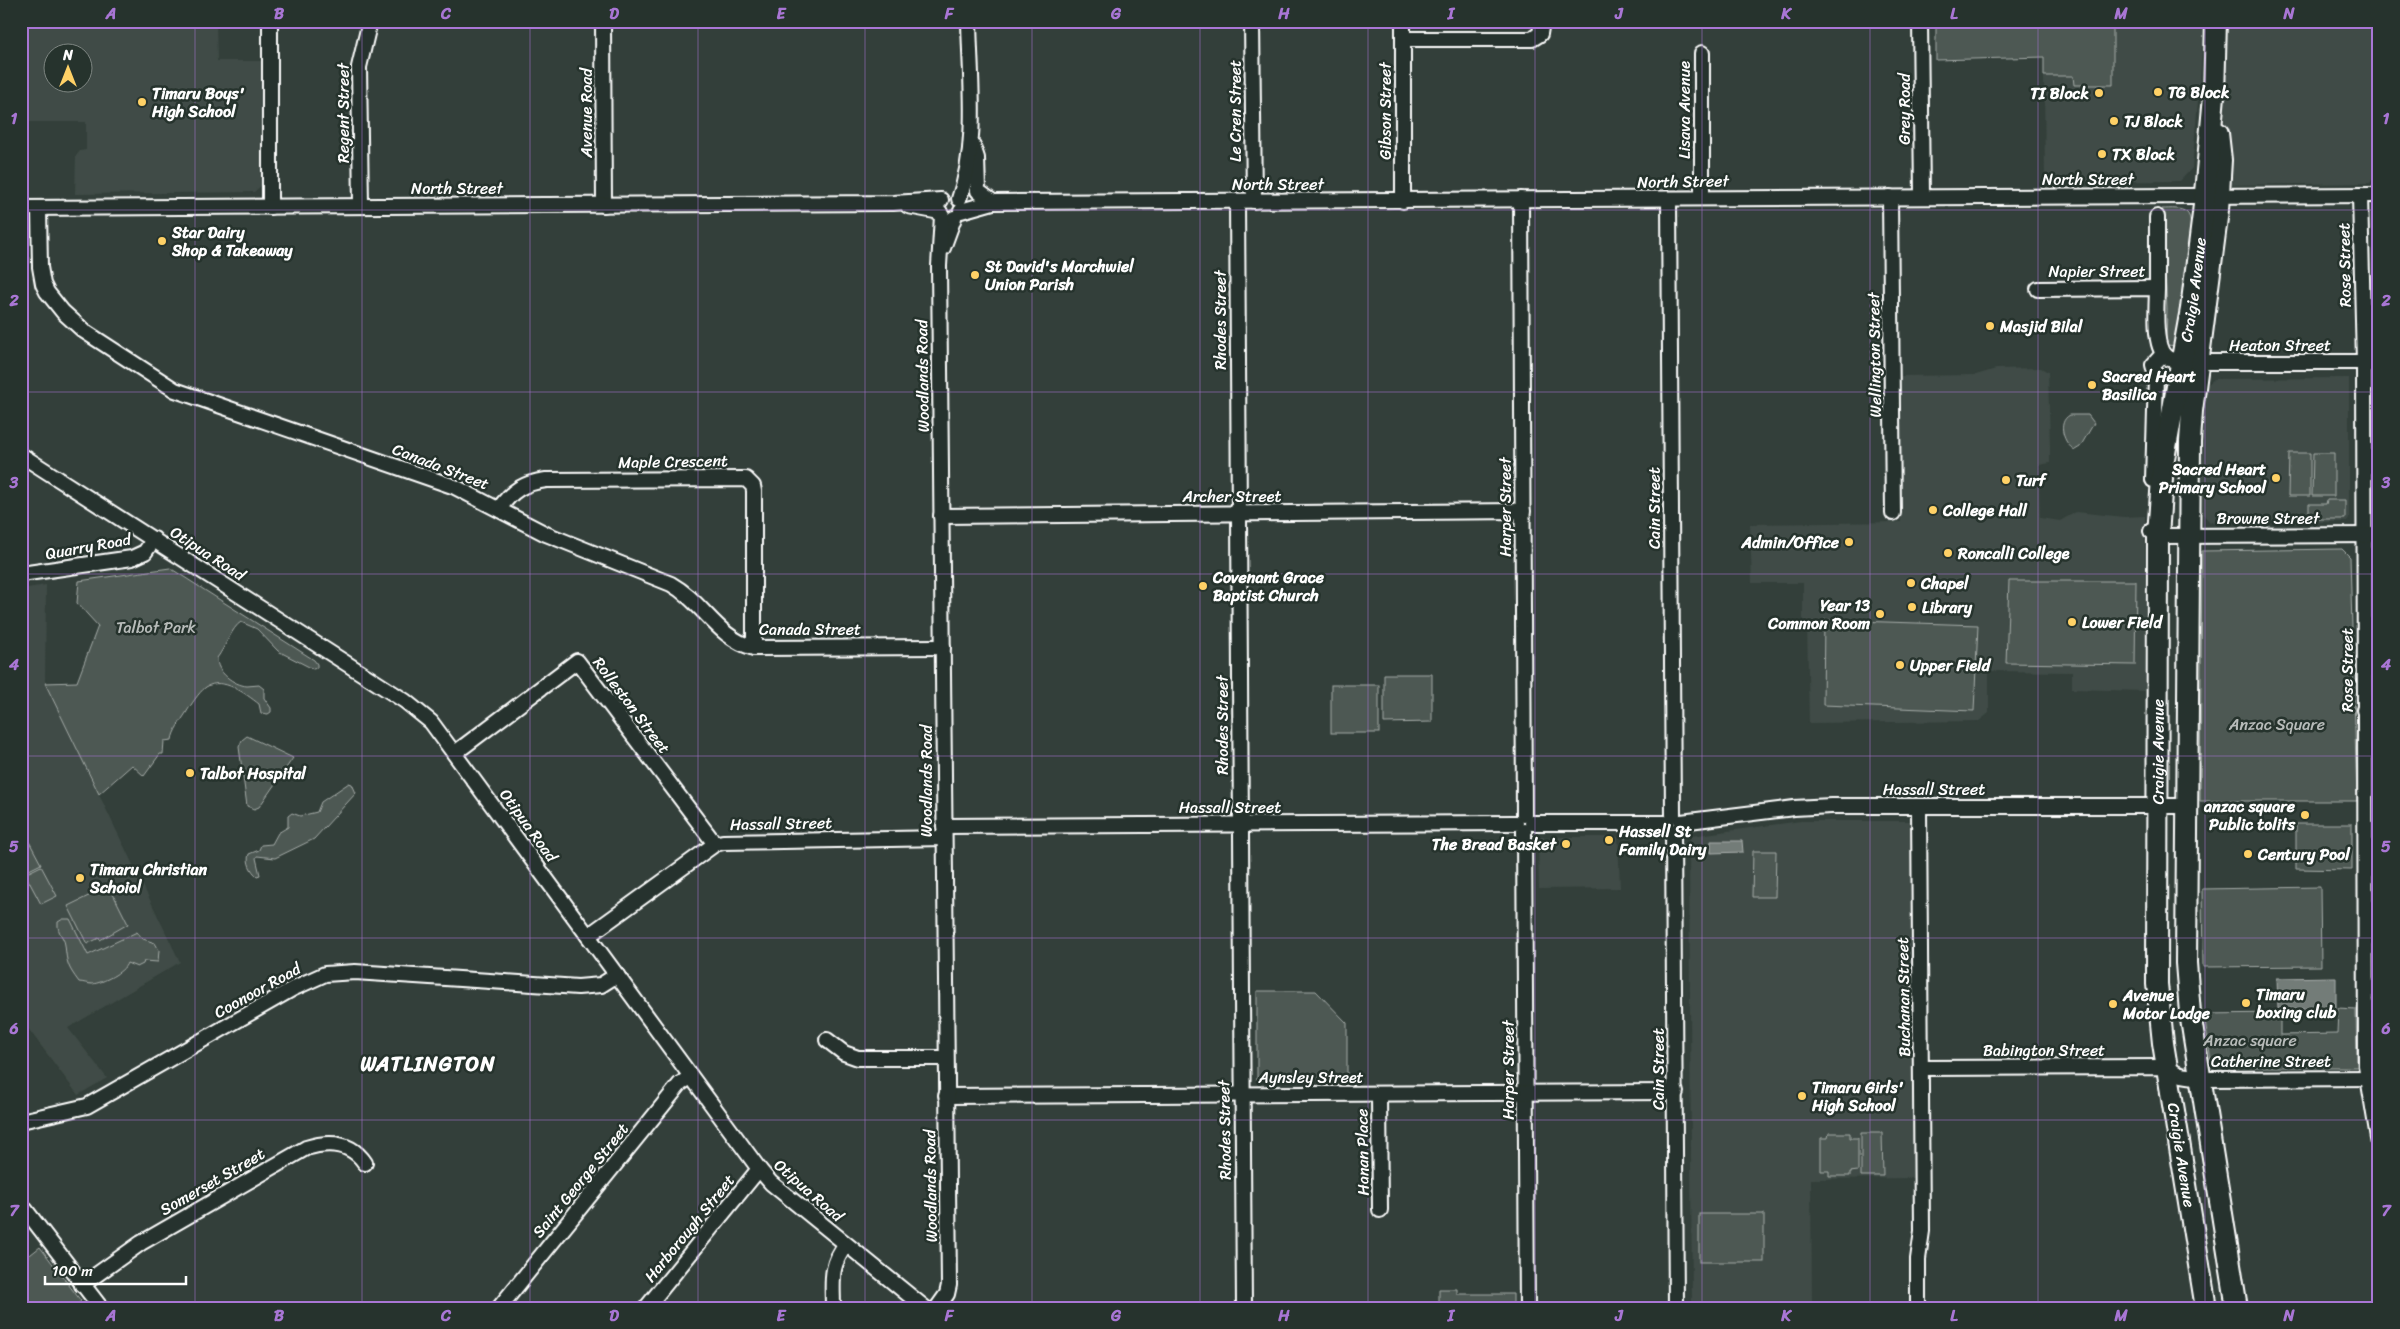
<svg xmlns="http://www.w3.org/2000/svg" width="2400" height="1329" font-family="Sriracha,sans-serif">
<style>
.built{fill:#404c47;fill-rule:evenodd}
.green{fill:#4d5853;stroke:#a6aca9}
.water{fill:#737b78;stroke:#abb0ae}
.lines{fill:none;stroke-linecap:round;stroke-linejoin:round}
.minor-casing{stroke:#fff;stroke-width:18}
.highway-casing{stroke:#fff;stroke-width:24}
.minor{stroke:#26332d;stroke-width:14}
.highway{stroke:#26332d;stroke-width:20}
.grid{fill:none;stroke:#a976d5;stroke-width:1;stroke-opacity:0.55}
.poi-dot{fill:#ffd166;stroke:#26332d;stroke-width:2}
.labels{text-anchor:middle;stroke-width:5;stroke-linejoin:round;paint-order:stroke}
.poi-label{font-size:16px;font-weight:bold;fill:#fff;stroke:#26332d;text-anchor:start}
.street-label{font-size:16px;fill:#fff;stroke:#26332d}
.park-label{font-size:16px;fill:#b8bcba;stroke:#26332d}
.district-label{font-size:21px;font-weight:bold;letter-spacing:1px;fill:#fff;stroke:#26332d}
.neatline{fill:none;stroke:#a976d5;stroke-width:2}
.grid-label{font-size:16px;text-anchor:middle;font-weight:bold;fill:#a976d5}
</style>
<rect width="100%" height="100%" fill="#333f3a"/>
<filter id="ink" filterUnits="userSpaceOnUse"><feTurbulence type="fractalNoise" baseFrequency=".02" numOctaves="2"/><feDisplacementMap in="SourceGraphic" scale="10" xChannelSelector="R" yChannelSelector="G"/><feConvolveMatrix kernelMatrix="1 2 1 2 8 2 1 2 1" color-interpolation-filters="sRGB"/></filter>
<g filter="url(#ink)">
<g class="built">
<path d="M 21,21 L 216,21 L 217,61 L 263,61 L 263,184 L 254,192 L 75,194 L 76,156 L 80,151 L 86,150 L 86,122 L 21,122 ZM 52,52 L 82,52 L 82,82 L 52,82 Z"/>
<path d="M 2113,21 L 2205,21 L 2192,168 L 2180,181 L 2045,182 L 2044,76 L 2074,75 L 2074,85 L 2113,84 Z"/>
<path d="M 2223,21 L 2376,21 L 2374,177 L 2370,183 L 2226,185 Z"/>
<path d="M 2041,368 L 2048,372 L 2050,448 L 2050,463 L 2039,465 L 2040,518 L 2060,521 L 2076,512 L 2124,517 L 2145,516 L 2145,691 L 2072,689 L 2072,672 L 1989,671 L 1989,713 L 1979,721 L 1809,723 L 1807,623 L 1803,620 L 1803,583 L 1752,583 L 1750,524 L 1901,522 L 1900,376 L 1976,375 L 1996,369 Z"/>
<path d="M 2349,378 L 2349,519 L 2347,522 L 2210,522 L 2202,513 L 2202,443 L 2206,386 L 2214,379 Z"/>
<path d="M 46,585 L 45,683 L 180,962 L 68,1028 L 107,1078 L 78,1095 L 21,1019 L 21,589 Z"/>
<path d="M 1801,821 L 1912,821 L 1915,1178 L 1811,1179 L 1812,1308 L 1692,1308 L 1689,841 L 1692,836 Z"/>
<path d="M 1538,837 L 1618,837 L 1620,888 L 1539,889 Z"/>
</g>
<g class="green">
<path d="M 1936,21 L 2113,21 L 2113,85 L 2074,85 L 2073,76 L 2044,76 L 2044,57 L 1936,60 Z"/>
<path d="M 2162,209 C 2170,209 2183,207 2188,214 C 2198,227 2179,325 2176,346 L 2167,345 L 2166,342 L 2167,310 Z"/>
<path d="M 2070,415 L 2088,415 L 2094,423 L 2080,447 L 2075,450 C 2064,445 2056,422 2070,415 Z"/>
<path d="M 2289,453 L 2310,453 L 2310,496 L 2288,496 Z"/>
<path d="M 2313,453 L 2334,453 L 2334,496 L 2312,496 Z"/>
<path d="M 2327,500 L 2345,500 L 2345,519 L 2309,519 L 2309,504 L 2326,504 Z"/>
<path d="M 2342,549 L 2350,557 L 2357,801 L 2200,801 L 2202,551 Z"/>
<path d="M 170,568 L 314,660 L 317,664 L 317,668 L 313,669 L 278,651 L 257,629 L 241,622 C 232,627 225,648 217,658 C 216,672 234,685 247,686 C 251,686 255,685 259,685 L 264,689 L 264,698 L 271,708 L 271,712 L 268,714 L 261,713 L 259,704 C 246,694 223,676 206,687 C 198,693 191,705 186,713 C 181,721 173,731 172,740 L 164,741 L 163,754 L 160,754 L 144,776 L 132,765 L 99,794 L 45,683 L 77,682 L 98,626 L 77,603 L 79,581 Z"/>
<path d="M 2009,581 L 2136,581 L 2135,665 L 2006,663 Z"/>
<path d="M 1824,620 L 1978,625 L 1974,711 L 1823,705 Z"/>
<path d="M 1384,674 L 1432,674 L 1432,722 L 1384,723 Z"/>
<rect x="1331" y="685" width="48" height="48"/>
<path d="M 247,736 L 293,758 L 259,807 L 254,809 L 247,806 L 239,747 L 242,740 Z"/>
<path d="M 349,783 L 352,784 L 356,793 L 314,839 L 275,858 L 257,856 L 256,858 L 260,875 L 257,876 C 251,871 246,862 249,854 L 259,850 L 261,845 L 272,844 L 278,833 L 288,827 L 288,816 L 292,813 L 300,816 L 317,812 L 321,802 Z"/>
<path d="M 2296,824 L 2352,824 L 2352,870 L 2296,869 Z"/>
<path d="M 25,834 L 41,864 L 25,872 L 21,865 L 21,836 Z"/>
<path d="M 1753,851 L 1776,851 L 1775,897 L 1752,897 Z"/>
<path d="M 41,866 L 57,896 L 41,904 L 25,874 Z"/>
<path d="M 109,886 L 128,924 L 100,940 L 99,938 L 87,944 L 68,906 Z"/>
<path d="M 2320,887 L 2321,966 L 2203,967 L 2202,889 Z"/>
<path d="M 63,919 L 70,919 L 88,955 L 137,932 L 143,939 L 155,943 L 159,950 L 158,962 L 144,961 L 143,964 L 137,967 L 127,963 C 124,972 103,983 92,984 C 88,984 83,982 79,982 C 67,966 67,963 65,945 C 64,936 57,934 58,922 Z"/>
<path d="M 1257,991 L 1316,991 L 1347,1023 L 1347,1080 L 1257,1080 Z"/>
<path d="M 2338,1008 L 2356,1009 L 2357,1067 L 2212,1067 L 2204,1014 L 2280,1013 L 2280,1035 L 2337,1034 Z"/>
<path d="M 1829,1133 L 1850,1133 L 1850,1138 L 1858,1138 L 1858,1171 L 1850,1172 L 1850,1176 L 1829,1176 L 1829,1171 L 1821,1171 L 1821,1138 L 1828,1138 Z"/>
<path d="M 1861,1133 L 1882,1133 L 1883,1176 L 1861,1176 Z"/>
<rect x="1699" y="1214" width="65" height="48"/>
<path d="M 40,1247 L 81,1301 L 73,1308 L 21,1308 L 21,1262 Z"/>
<path d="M 1439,1289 L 1457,1289 L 1457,1294 L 1513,1294 L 1513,1308 L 1439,1308 Z"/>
</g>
<g class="water">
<path d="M 1711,841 L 1742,841 L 1743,852 L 1711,853 Z"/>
<path d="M 2336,977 L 2336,1009 L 2278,1009 L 2277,978 Z"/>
</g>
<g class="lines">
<g class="minor-casing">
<g id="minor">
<path d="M 270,21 L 270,207"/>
<path d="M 603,21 L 604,205"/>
<path d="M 1252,21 L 1254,201"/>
<path d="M 1920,21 L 1922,196"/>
<path d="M 1403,39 L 1532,39 L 1540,34 L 1542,21"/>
<path d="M 1702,53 L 1702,197"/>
<path d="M 973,146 L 977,158 L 978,191 L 993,202"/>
<path d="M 2360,195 L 2364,362 L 2366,1065 L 2379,1144"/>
<path d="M 1890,197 L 1893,513"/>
<path d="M 959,199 C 979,144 970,79 969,21"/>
<path d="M 1521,199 L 1524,815"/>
<path d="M 1669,200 L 1673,815"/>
<path d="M 1237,201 L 1244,1308"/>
<path d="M 1403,201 L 1403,21"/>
<path d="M 361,206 L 359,67 L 370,21"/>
<path d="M 908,206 L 940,212"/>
<path d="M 21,208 L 893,203 L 941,200"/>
<path d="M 39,208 L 40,267 L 43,284 L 47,292 L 63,312 L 84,331 L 175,390 L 455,487 L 546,534 L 671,584 C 703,602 717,638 754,648 L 943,647"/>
<path d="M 961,211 L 993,202 L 2379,195"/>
<path d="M 2157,217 L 2157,288"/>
<path d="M 943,248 L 954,218"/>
<path d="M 2038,289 L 2157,288 C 2157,304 2152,350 2168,358 C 2176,363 2189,362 2198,362 L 2379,362"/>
<path d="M 21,455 L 405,701 L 431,722 L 759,1169 L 771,1183 L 925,1308"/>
<path d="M 2153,480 L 2156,376 L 2153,365 L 2163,354"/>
<path d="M 499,509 C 512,490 524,483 546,480 L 746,479 L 753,486 L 754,491 L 754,648"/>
<path d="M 941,516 L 1523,511"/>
<path d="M 2151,531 L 2158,536 L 2379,535"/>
<path d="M 21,574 L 132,558 L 145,552 L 154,539"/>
<path d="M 2364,710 L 2379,710"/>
<path d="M 455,753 L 577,661 L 715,844"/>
<path d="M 1681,822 L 1794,808 L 1831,806 L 2188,806"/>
<path d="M 1532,823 L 1665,823"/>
<path d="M 944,826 L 1516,823"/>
<path d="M 1524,831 L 1527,1308"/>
<path d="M 1673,831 L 1676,1308"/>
<path d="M 588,936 L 715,844 L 723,842 L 944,838"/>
<path d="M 827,1040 L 844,1053 L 858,1058 L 946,1058"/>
<path d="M 1921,1068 L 2167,1067 C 2183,1080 2186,1073 2202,1079 L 2379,1078"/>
<path d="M 1379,1094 L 1380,1210"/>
<path d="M 946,1096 L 1676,1092"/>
<path d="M 21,1121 L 87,1106 L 294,988 L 325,974 L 355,972 L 578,987 L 601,985 L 617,975"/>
<path d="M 21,1204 L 101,1308"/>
<path d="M 82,1285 L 141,1243 L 306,1148 C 329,1141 351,1142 365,1163"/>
<path d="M 499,1308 L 680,1084 L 690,1077"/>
<path d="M 646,1308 L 759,1169"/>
<path d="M 833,1308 C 833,1282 829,1266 846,1245"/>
<path d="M 937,1308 L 947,1294 L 949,1285 L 939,266 L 942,216"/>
<path d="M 1918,1308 L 1918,1259 L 1922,1231 L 1919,807"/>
</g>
</g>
<g class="highway-casing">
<g id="highway">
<path d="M 2218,133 L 2221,160 L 2218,210 L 2192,411 L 2190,442 L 2186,963 L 2190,1013 L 2237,1308"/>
<path id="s1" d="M 2206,1308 L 2163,1043 L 2157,984 L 2158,536 L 2163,464 L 2191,309 L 2203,214 L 2214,96 L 2216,21"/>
</g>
</g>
<use href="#minor" class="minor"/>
<use href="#highway" class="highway"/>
</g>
</g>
<path class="grid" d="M 195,21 L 195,1308M 362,21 L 362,1308M 530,21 L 530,1308M 698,21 L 698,1308M 865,21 L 865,1308M 1032,21 L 1032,1308M 1200,21 L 1200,1308M 1368,21 L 1368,1308M 1535,21 L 1535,1308M 1702,21 L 1702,1308M 1870,21 L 1870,1308M 2038,21 L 2038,1308M 2205,21 L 2205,1308M 21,210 L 2379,210M 21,392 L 2379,392M 21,574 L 2379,574M 21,756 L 2379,756M 21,938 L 2379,938M 21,1120 L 2379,1120"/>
<g class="poi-dot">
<circle cx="2158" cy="92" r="5"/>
<circle cx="2099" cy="93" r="5"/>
<circle cx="142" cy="102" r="5"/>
<circle cx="2114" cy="121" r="5"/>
<circle cx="2102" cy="154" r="5"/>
<circle cx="162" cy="241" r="5"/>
<circle cx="975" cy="275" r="5"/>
<circle cx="1990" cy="326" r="5"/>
<circle cx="2092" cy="385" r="5"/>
<circle cx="2276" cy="478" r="5"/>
<circle cx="2006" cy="480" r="5"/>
<circle cx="1933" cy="510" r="5"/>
<circle cx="1849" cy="542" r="5"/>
<circle cx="1948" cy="553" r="5"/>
<circle cx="1911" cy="583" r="5"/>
<circle cx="1203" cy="586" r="5"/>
<circle cx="1912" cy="607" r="5"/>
<circle cx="1880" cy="614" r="5"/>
<circle cx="2072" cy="622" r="5"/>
<circle cx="1900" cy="665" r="5"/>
<circle cx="190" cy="773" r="5"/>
<circle cx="2305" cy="815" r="5"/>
<circle cx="1609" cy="840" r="5"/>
<circle cx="1566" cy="844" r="5"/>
<circle cx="2248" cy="854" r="5"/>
<circle cx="80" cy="878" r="5"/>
<circle cx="2246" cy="1003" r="5"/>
<circle cx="2113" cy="1004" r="5"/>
<circle cx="1802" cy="1096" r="5"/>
</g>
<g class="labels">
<g class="poi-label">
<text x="2168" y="98">TG Block</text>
<text x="152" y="99">Timaru Boys'<tspan x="152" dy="18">High School</tspan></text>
<text x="2089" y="99" text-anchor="end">TI Block</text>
<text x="2124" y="127">TJ Block</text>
<text x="2112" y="160">TX Block</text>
<text x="172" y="238">Star Dairy<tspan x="172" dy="18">Shop &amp; Takeaway</tspan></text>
<text x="985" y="272">St David's Marchwiel<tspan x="985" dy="18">Union Parish</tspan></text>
<text x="2000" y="332">Masjid Bilal</text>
<text x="2102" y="382">Sacred Heart<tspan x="2102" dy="18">Basilica</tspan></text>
<text x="2266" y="475" text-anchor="end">Sacred Heart<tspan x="2266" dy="18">Primary School</tspan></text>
<text x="2016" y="486">Turf</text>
<text x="1943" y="516">College Hall</text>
<text x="1839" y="548" text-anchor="end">Admin/Office</text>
<text x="1958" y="559">Roncalli College</text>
<text x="1213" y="583">Covenant Grace<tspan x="1213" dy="18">Baptist Church</tspan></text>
<text x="1921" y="589">Chapel</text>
<text x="1870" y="611" text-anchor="end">Year 13<tspan x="1870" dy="18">Common Room</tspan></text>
<text x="1922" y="613">Library</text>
<text x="2082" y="628">Lower Field</text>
<text x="1910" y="671">Upper Field</text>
<text x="200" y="779">Talbot Hospital</text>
<text x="2295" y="812" text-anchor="end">anzac square<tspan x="2295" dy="18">Public tolits</tspan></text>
<text x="1619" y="837">Hassell St<tspan x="1619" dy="18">Family Dairy</tspan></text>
<text x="1556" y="850" text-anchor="end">The Bread Basket</text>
<text x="2258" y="860">Century Pool</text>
<text x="90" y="875">Timaru Christian<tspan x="90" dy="18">Schoiol</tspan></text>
<text x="2256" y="1000">Timaru<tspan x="2256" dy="18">boxing club</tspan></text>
<text x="2123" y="1001">Avenue<tspan x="2123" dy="18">Motor Lodge</tspan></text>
<text x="1812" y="1093">Timaru Girls'<tspan x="1812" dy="18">High School</tspan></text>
</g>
<g class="street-label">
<text transform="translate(1904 109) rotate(-90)" y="6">Grey Road</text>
<text transform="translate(1684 110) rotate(-90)" y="6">Lisava Avenue</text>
<text transform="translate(1235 111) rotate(-90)" y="6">Le Cren Street</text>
<text transform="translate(1385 111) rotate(-90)" y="6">Gibson Street</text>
<text transform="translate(343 113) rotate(-90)" y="6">Regent Street</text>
<text transform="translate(586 113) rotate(-90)" y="6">Avenue Road</text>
<text x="2088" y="185">North Street</text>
<text transform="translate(1683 181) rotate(-1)" y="6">North Street</text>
<text x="1278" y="190">North Street</text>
<text x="457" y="194">North Street</text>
<text transform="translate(2344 265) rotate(-91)" y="6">Rose Street</text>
<text x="2097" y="277">Napier Street</text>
<text dy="6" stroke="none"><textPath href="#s1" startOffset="1025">Craigie Avenue</textPath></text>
<text transform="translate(1220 320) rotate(-90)" y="6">Rhodes Street</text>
<text x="2280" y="351">Heaton Street</text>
<text transform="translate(1874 355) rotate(-91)" y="6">Wellington Street</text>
<text transform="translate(922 376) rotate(-91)" y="6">Woodlands Road</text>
<text transform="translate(673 461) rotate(-1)" y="6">Maple Crescent</text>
<text transform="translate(441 466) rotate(21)" y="6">Canada Street</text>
<text x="1232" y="502">Archer Street</text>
<text transform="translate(1505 507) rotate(-90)" y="6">Harper Street</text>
<text transform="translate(1654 508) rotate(-90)" y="6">Cain Street</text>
<text x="2268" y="524">Browne Street</text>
<text transform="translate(88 546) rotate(-10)" y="6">Quarry Road</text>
<text transform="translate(208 553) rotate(33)" y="6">Otipua Road</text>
<text x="810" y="635">Canada Street</text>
<text transform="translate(2347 670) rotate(-90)" y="6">Rose Street</text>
<text transform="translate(632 705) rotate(53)" y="6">Rolleston Street</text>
<text transform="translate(1222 725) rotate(-90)" y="6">Rhodes Street</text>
<text dy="6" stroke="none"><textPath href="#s1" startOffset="560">Craigie Avenue</textPath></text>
<text transform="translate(926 781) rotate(-90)" y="6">Woodlands Road</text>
<text x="1934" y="795">Hassall Street</text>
<text x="1230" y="813">Hassall Street</text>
<text transform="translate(781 823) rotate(-1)" y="6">Hassall Street</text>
<text transform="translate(529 825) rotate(54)" y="6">Otipua Road</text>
<text transform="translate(257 990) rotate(-29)" y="6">Coonoor Road</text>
<text transform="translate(1903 997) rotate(-91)" y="6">Buchanan Street</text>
<text x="2044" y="1056">Babington Street</text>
<text x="2271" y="1067">Catherine Street</text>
<text transform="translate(1658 1069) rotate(-90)" y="6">Cain Street</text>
<text transform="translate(1508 1070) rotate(-90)" y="6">Harper Street</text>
<text x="1311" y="1083">Aynsley Street</text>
<text transform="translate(1224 1130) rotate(-91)" y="6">Rhodes Street</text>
<text transform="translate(1362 1152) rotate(-91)" y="6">Hanan Place</text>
<text transform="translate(2182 1155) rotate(81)" y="6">Craigie Avenue</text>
<text transform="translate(580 1180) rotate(-51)" y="6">Saint George Street</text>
<text transform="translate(212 1181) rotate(-30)" y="6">Somerset Street</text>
<text transform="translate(930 1186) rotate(-91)" y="6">Woodlands Road</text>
<text transform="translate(809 1190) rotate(41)" y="6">Otipua Road</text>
<text transform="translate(689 1228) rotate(-51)" y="6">Harborough Street</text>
</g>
<g class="park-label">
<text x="156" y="633">Talbot Park</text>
<text x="2277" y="730">Anzac Square</text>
<text x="2250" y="1046">Anzac square</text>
</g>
<g class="district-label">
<text x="428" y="1071">WATLINGTON</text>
</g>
</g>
<rect width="2400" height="1329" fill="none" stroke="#26332d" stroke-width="55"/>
<g transform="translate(68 68)"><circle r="24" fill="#26332d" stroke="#7d8581"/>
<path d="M0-4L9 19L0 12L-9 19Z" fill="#ffd166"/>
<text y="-8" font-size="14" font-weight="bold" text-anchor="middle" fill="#ffffff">N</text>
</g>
<path d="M45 1276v8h141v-8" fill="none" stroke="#ffffff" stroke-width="2.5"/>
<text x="52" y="1276" font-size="15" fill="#ffffff" stroke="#26332d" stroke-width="4" paint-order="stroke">100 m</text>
<rect x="28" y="28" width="2344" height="1274" class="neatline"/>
<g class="grid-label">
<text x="111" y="19">A</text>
<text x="279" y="19">B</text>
<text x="446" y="19">C</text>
<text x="614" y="19">D</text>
<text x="781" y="19">E</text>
<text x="949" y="19">F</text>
<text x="1116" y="19">G</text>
<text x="1284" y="19">H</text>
<text x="1451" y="19">I</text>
<text x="1619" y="19">J</text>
<text x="1786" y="19">K</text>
<text x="1954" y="19">L</text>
<text x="2121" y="19">M</text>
<text x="2289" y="19">N</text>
<text x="14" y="124">1</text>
<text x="2386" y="124">1</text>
<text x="14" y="306">2</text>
<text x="2386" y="306">2</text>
<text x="14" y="488">3</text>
<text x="2386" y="488">3</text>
<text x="14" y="670">4</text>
<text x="2386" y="670">4</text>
<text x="14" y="852">5</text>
<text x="2386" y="852">5</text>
<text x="14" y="1034">6</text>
<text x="2386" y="1034">6</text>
<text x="14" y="1216">7</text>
<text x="2386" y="1216">7</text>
<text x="111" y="1321">A</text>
<text x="279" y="1321">B</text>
<text x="446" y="1321">C</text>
<text x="614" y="1321">D</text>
<text x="781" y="1321">E</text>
<text x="949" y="1321">F</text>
<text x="1116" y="1321">G</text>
<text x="1284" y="1321">H</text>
<text x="1451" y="1321">I</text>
<text x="1619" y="1321">J</text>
<text x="1786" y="1321">K</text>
<text x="1954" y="1321">L</text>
<text x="2121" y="1321">M</text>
<text x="2289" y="1321">N</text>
</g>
</svg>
